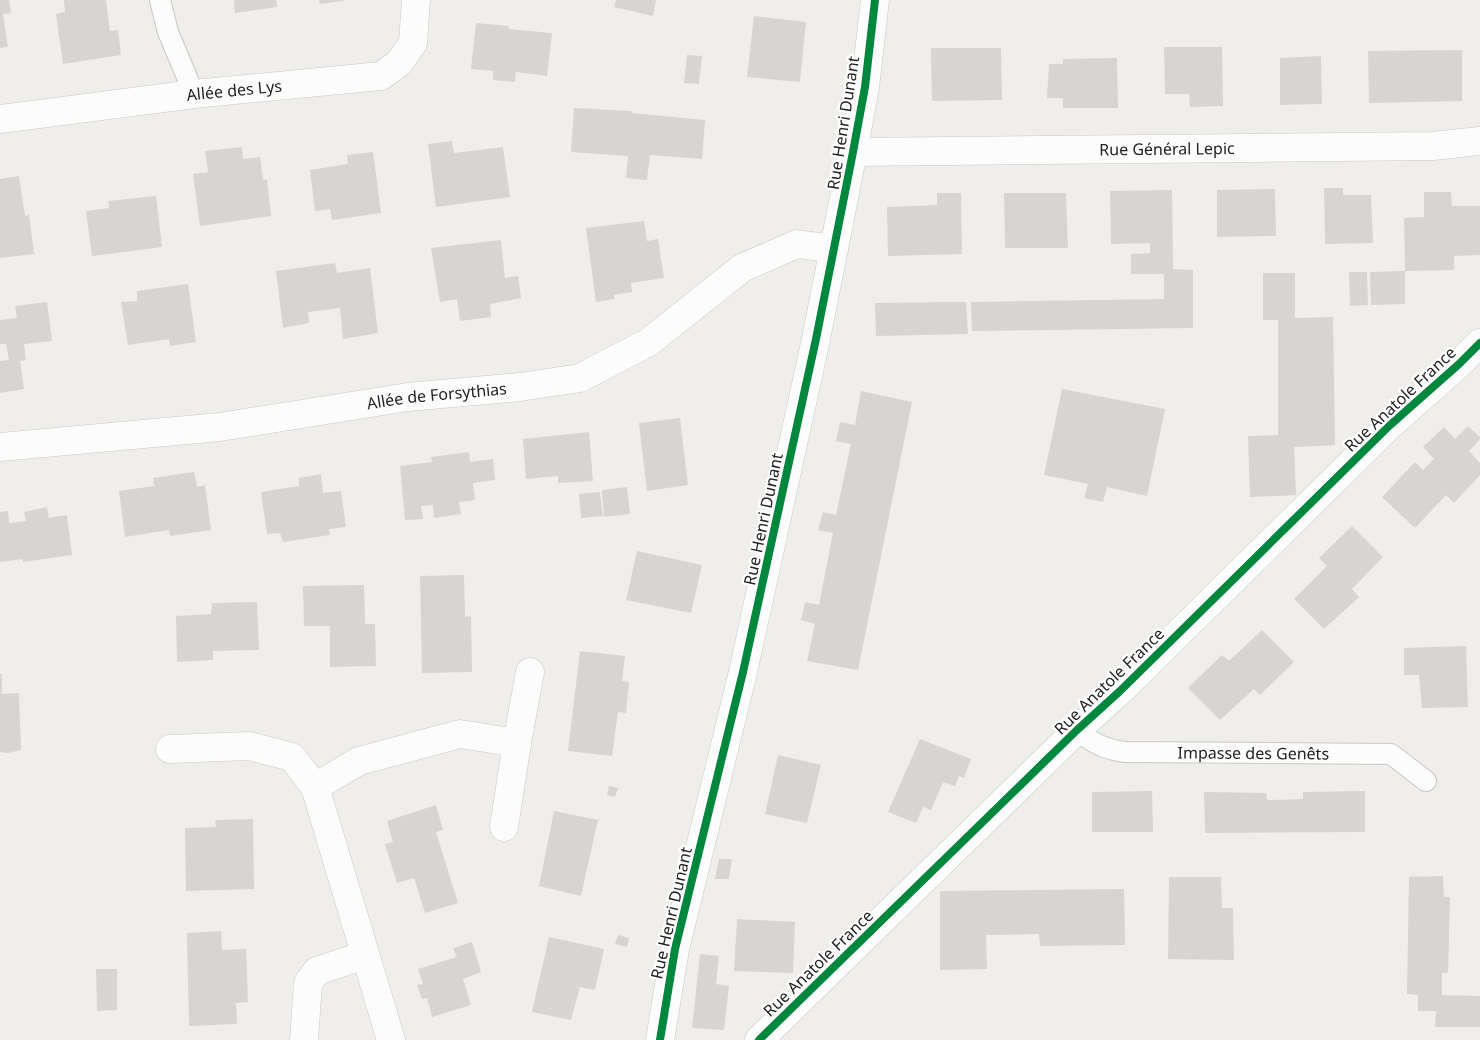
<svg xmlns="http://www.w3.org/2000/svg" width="1480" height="1040" font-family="'Noto Sans',sans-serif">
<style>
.building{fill:#d7d4d2}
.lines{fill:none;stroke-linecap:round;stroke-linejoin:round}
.service-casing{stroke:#c9c8c7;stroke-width:22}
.minor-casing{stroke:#c9c8c7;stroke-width:29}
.service{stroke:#fdfcfc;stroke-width:20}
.minor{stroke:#fdfcfc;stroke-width:28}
.cycleway-casing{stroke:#fff;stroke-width:11}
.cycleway{stroke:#00873e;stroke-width:8}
.labels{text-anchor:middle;stroke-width:4.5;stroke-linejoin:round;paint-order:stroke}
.street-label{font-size:16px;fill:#222;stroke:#fff}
</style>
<rect width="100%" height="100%" fill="#f0eeeb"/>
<g class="building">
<path d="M 0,0 L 9,0 L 11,13 L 3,14 L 8,47 L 0,48 Z"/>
<path d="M 64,0 L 106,0 L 110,31 L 118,30 L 121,55 L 63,64 L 56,14 L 65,12 Z"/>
<path d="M 234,0 L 276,0 L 277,7 L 235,13 Z"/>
<path d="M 319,0 L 343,0 L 343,1 L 320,4 Z"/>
<path d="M 616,0 L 656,0 L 653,16 L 614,7 Z"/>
<path d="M 754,16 L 806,22 L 800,82 L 747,77 Z"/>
<path d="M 476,23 L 509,26 L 508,29 L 552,33 L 547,76 L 516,72 L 515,82 L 493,80 L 493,71 L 471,69 Z"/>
<path d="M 1164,47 L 1222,47 L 1223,106 L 1190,107 L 1189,94 L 1165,94 Z"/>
<path d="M 931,48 L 1001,48 L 1002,100 L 932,101 Z"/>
<path d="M 1462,50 L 1462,101 L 1369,103 L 1368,51 Z"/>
<path d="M 687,55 L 702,56 L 699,84 L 684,83 Z"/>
<path d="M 1321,56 L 1322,104 L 1280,105 L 1280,58 Z"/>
<path d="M 1117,58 L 1118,108 L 1063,108 L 1063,98 L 1047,98 L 1049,64 L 1063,64 L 1063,59 Z"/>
<path d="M 574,108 L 631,111 L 632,113 L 705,120 L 702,159 L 650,155 L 647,180 L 626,178 L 628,156 L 571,152 Z"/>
<path d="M 452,141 L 454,153 L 503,147 L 510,197 L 436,207 L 428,144 Z"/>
<path d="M 242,147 L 243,159 L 260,157 L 263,180 L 267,179 L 271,216 L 200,226 L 193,174 L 208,172 L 205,151 Z"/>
<path d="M 373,152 L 381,213 L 332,220 L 330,209 L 315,211 L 310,170 L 348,164 L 347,155 Z"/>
<path d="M 19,176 L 25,216 L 29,215 L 34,254 L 0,258 L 0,179 Z"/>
<path d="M 1324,188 L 1343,188 L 1343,195 L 1371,195 L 1373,243 L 1325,244 Z"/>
<path d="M 1275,189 L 1276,236 L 1217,237 L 1217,190 Z"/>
<path d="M 1172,190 L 1173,269 L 1193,270 L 1193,328 L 972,331 L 971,302 L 1164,299 L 1164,274 L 1131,274 L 1131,254 L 1150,253 L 1150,243 L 1111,244 L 1110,191 Z"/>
<path d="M 1424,192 L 1451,192 L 1452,206 L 1480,206 L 1480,255 L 1454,256 L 1454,270 L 1405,271 L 1404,218 L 1424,217 Z"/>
<path d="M 937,193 L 961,193 L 962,254 L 888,256 L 887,207 L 937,205 Z"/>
<path d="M 1004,193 L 1066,193 L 1068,248 L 1005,248 Z"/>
<path d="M 156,196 L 162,247 L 92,256 L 86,211 L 109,208 L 108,201 Z"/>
<path d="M 644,221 L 647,241 L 658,239 L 664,278 L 631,283 L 632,292 L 613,295 L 615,299 L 596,302 L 586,228 Z"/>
<path d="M 501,240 L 505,278 L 518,276 L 521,298 L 490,304 L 491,317 L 460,321 L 457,299 L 440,302 L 431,248 Z"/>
<path d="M 335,263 L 337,273 L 370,268 L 378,333 L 343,339 L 340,308 L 308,312 L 309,323 L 283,328 L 276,271 Z"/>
<path d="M 1405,271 L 1405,304 L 1371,305 L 1370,272 Z"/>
<path d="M 1349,272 L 1367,272 L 1368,305 L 1350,306 Z"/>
<path d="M 1263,273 L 1295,273 L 1295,318 L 1333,317 L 1335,445 L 1294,447 L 1296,495 L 1250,497 L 1248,436 L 1278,435 L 1278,320 L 1263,320 Z"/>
<path d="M 188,284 L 196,342 L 170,346 L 169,339 L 128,345 L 121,302 L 137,301 L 137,291 Z"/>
<path d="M 47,302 L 52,341 L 24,344 L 26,360 L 20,361 L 24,389 L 0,393 L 0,361 L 9,360 L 6,344 L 0,344 L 0,320 L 17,318 L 15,306 Z"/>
<path d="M 952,302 L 966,302 L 968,334 L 876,336 L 875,303 Z"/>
<path d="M 1062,389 L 1165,409 L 1147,496 L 1107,487 L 1103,502 L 1084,498 L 1088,484 L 1044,475 Z"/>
<path d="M 861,391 L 912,402 L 858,670 L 807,661 L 815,624 L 801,620 L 805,602 L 819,605 L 833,533 L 818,530 L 823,512 L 836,515 L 851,444 L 836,441 L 840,422 L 855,425 Z"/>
<path d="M 680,418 L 688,485 L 647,491 L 639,423 Z"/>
<path d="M 1468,426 L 1480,437 L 1480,439 L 1469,451 L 1480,463 L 1480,475 L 1454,503 L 1446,495 L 1415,528 L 1382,497 L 1415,462 L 1423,470 L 1434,459 L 1423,447 L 1444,427 L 1455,439 Z"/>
<path d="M 589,432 L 593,481 L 558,483 L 558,476 L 526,479 L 523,439 Z"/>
<path d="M 469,452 L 470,462 L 493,459 L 495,480 L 473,483 L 475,500 L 459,502 L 461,514 L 434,518 L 433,505 L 421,506 L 423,519 L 405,520 L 400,466 L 432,462 L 431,457 Z"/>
<path d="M 194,472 L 197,487 L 205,485 L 211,530 L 170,536 L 169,530 L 125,537 L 119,491 L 154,486 L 153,478 Z"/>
<path d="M 321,474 L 323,493 L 341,491 L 346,527 L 329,529 L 330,535 L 283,542 L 280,533 L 267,534 L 261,492 L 299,486 L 299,478 Z"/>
<path d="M 627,487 L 630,514 L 604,517 L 602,490 Z"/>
<path d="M 600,492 L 603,516 L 581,518 L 579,494 Z"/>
<path d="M 47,507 L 49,518 L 67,515 L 72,555 L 23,562 L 23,559 L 0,562 L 0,512 L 8,511 L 9,523 L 26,521 L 24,512 Z"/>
<path d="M 1352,526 L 1383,557 L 1352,589 L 1359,597 L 1324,629 L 1294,599 L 1327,566 L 1319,558 Z"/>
<path d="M 637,551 L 702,565 L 691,613 L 626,600 Z"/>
<path d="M 464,575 L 465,617 L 471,616 L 472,672 L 422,673 L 420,576 Z"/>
<path d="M 364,585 L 365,624 L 375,624 L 376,666 L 330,667 L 330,626 L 304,626 L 303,586 Z"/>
<path d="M 257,602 L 259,650 L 213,651 L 213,660 L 177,662 L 176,616 L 211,614 L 212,603 Z"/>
<path d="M 1262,630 L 1294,662 L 1260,695 L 1254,689 L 1220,720 L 1188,688 L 1222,655 L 1229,661 Z"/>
<path d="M 1466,646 L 1468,707 L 1422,708 L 1419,675 L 1404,675 L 1404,648 Z"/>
<path d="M 580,651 L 625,656 L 622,681 L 629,682 L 626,713 L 618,712 L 612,756 L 568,751 Z"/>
<path d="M 0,674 L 2,674 L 2,694 L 19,693 L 21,750 L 8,753 L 0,752 Z"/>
<path d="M 920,739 L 971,759 L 964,778 L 959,776 L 955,786 L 943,782 L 931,810 L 923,807 L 916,823 L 888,812 Z"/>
<path d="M 778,755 L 821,765 L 807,823 L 765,814 Z"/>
<path d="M 609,786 L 618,788 L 615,797 L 607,795 Z"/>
<path d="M 1152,791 L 1153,832 L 1092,832 L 1092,792 Z"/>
<path d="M 1365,791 L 1365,832 L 1205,833 L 1204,792 L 1266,793 L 1267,800 L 1303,799 L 1303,792 Z"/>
<path d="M 436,805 L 443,830 L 436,832 L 458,903 L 425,913 L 414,878 L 397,883 L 385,844 L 393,842 L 387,821 Z"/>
<path d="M 554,811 L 598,820 L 581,896 L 539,886 Z"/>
<path d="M 253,819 L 254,889 L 186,891 L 185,828 L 216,827 L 215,820 Z"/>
<path d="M 719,859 L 732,859 L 729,879 L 715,879 Z"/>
<path d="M 1443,876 L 1444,897 L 1450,897 L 1448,973 L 1442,973 L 1442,995 L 1480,996 L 1480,1027 L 1435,1027 L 1436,1011 L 1418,1011 L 1418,995 L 1407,994 L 1409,877 Z"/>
<path d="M 1169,877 L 1221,877 L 1222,908 L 1233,908 L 1234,960 L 1168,959 Z"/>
<path d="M 1124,889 L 1125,945 L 1040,946 L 1039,934 L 986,935 L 987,969 L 940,970 L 940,891 Z"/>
<path d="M 737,919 L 795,922 L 793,973 L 734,971 Z"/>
<path d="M 221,931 L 222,950 L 246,949 L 248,1002 L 236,1003 L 237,1024 L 189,1026 L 187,933 Z"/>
<path d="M 618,935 L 629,938 L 627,947 L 615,944 Z"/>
<path d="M 549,937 L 604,949 L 595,990 L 580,987 L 571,1020 L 532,1012 Z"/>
<path d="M 472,942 L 481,972 L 463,979 L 471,1005 L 432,1017 L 427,998 L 422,999 L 417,985 L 423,984 L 418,969 L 457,957 L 453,948 Z"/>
<path d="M 700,954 L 719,956 L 716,984 L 729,986 L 724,1030 L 692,1028 Z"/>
<path d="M 96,969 L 117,969 L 117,1010 L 97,1011 Z"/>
</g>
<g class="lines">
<g class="service-casing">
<g id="service">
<path d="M 160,0 L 168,32 L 194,94"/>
<path id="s1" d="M 1077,730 C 1094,744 1104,749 1125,752 L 1391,754 L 1426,781"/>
</g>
</g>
<g class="minor-casing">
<g id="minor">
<path id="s2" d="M 0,119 L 194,94 L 381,76 L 399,63 L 413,43 L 416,0"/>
<path id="s3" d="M 853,152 L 1433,146 L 1480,141"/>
<path id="s4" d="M 0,447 L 220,427 L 408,397 L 520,387 L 580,378 L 649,342 L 742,268 L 797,244 L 834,249"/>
<path d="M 170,749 L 249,746 L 292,757 L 315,787"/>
<path d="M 504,827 L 517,743 L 530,672"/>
<path d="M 304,1040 L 308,983 L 317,971 L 365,955"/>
<path d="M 391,1040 L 315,787 L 359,761 L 460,734 L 517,743"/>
<path d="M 660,1040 L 675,949 L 743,672 L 816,339 L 853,152 L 865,87 L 875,0"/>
<path d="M 759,1040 L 1077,730 L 1120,691 L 1389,426 L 1459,364 L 1480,343"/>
</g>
</g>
<use href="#service" class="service"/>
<use href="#minor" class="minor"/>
<g class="cycleway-casing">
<g id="cycleway">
<path d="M 660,1040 L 675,949 L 743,672 L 816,339 L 853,152 L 865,87 L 875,0"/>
<path d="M 759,1040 L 1077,730 L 1120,691 L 1389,426 L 1459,364 L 1480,343"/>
</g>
</g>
<use href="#cycleway" class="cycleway"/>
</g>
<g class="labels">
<g class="street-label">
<text dy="6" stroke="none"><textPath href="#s2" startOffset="236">Allée des Lys</textPath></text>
<text transform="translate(843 123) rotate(-81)" y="6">Rue Henri Dunant</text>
<text dy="6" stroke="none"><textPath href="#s3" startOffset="314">Rue Général Lepic</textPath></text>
<text dy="6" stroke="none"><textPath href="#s4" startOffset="440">Allée de Forsythias</textPath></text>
<text transform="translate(1400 399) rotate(-43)" y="6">Rue Anatole France</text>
<text transform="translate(763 519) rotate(-78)" y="6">Rue Henri Dunant</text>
<text transform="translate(1109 681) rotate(-44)" y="6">Rue Anatole France</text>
<text dy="6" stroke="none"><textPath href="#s1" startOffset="182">Impasse des Genêts</textPath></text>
<text transform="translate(671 913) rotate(-77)" y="6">Rue Henri Dunant</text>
<text transform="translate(818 963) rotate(-44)" y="6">Rue Anatole France</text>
</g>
</g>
</svg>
